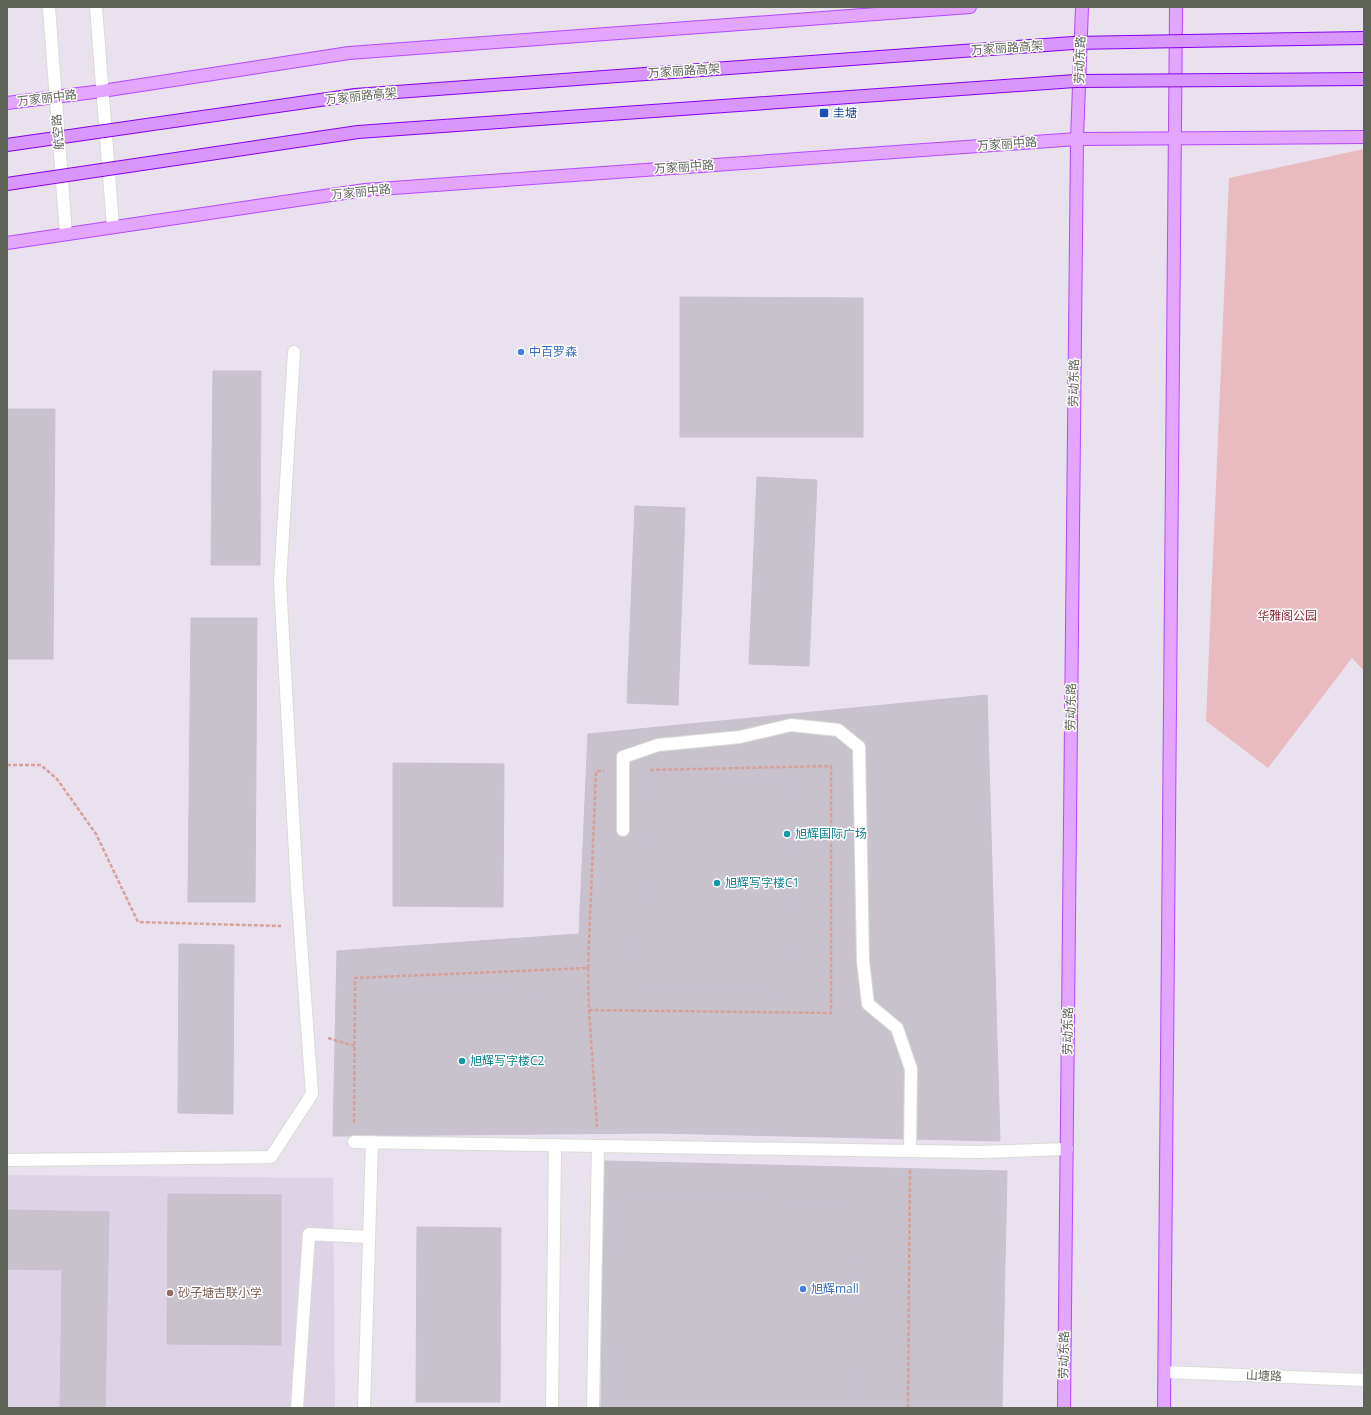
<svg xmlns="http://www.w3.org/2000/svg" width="1371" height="1415" font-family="'Open Sans','Noto Sans SC',sans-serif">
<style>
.education{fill:#ded3e4}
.green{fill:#e9bac0}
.building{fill:#c8c2cd;stroke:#cabed3}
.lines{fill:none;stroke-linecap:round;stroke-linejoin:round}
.service-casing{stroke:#d8dcd4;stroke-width:14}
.minor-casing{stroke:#d8dcd4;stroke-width:14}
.tertiary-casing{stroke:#d8dcd4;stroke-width:14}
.primary-casing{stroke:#b349ff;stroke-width:14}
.path{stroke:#d7a199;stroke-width:2.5;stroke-dasharray:4 2;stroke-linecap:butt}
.service{stroke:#fff;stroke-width:12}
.minor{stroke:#fff;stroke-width:12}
.tertiary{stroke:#fff;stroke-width:12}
.primary{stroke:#e4a5ff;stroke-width:12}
.trunk-bridge-casing{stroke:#8400ef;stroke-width:14;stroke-linecap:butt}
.trunk-bridge{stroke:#da96ff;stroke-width:12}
.transit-dot{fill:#1a4fb4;stroke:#fff;stroke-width:1.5}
.shop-dot{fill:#3f7fe0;stroke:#fff;stroke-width:1.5}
.culture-dot{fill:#0f9aa8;stroke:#fff;stroke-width:1.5}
.education-dot{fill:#8d6e63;stroke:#fff;stroke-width:1.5}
.labels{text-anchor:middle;stroke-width:3;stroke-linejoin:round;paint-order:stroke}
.street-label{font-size:12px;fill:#5f6459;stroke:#fff}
.transit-label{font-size:12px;fill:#164399;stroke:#fff;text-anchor:start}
.shop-label{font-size:12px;fill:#366cbe;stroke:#fff;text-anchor:start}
.park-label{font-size:12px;fill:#8f2d36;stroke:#fff}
.culture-label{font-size:12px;fill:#0d838f;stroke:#fff;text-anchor:start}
.education-label{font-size:12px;fill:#785e54;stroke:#fff;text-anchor:start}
</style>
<rect width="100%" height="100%" fill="#e9e1ee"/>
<path class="education" d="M 7,1175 L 333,1178 L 335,1408 L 7,1408 Z"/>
<path class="green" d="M 1364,149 L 1364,671 L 1352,658 L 1268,768 L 1206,721 L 1229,178 Z"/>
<g class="building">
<path d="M 680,297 L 863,298 L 863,437 L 680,437 Z"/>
<path d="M 213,371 L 261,371 L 260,565 L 211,565 Z"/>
<path d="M 7,409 L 55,409 L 53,659 L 7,659 Z"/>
<path d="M 757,477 L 817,480 L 809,666 L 749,664 Z"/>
<path d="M 635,506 L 685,508 L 678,705 L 627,703 Z"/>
<path d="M 191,618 L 257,618 L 255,902 L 188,902 Z"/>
<path d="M 987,695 L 1000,1141 L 656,1133 L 333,1136 L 337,951 L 579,934 L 588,734 Z"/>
<path d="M 393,763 L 504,764 L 503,907 L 393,906 Z"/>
<path d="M 645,773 L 797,779 L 789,993 L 637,987 Z"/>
<path d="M 179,944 L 234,945 L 233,1114 L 178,1113 Z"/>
<path d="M 388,991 L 536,992 L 535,1131 L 387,1130 Z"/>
<path d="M 603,1161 L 1007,1171 L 1002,1408 L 601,1408 Z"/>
<path d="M 168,1194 L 281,1195 L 281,1345 L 167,1344 Z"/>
<path d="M 623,1198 L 850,1201 L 849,1262 L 857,1262 L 854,1408 L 620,1408 Z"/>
<path d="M 7,1210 L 109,1212 L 105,1408 L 60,1408 L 62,1270 L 7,1269 Z"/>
<path d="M 417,1227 L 501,1228 L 500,1402 L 416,1402 Z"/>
</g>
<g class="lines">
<g class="service-casing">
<g id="service">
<path d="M 623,830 L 623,757 L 658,745 L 740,737 L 791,725 L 838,730 L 859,747 L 863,961 L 868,1004 L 897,1028 L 911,1069 L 910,1151"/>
<path d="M 354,1142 L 910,1151 L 980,1152 L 1067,1149"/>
<path d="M 7,1160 L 271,1157 L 312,1094 L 297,888 L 280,582 L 294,352"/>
<path d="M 297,1408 L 309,1234 L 369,1237"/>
<path d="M 364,1408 L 372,1142"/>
<path d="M 552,1408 L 555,1145"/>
<path d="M 593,1408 L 598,1146"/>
</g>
</g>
<g class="minor-casing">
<path id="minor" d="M 1165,1372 L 1364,1380"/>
</g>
<g class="tertiary-casing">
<g id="tertiary">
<path d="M 49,7 L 66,234"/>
<path d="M 96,7 L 113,227"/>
</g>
</g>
<g class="primary-casing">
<g id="primary">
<path d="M 7,103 L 102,91 L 349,53 L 970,7"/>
<path d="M 7,243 L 365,190 L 1077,139 L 1364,137"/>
<path d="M 1064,1408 L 1077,139 L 1082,7"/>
<path d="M 1164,1408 L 1176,7"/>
</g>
</g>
<g class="path">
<path d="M 7,765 L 41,765 L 57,779 L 96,834 L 138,922 L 281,926"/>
<path d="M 588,968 L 596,771 L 604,771"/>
<path d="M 589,1010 L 597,1127"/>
<path d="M 328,1038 L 354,1046"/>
<path d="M 354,1123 L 355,978 L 588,968 L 589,1010 L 831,1013 L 831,766 L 649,770"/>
<path d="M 908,1408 L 910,1170"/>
</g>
<use href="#service" class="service"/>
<use href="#minor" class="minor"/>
<use href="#tertiary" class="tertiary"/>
<use href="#primary" class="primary"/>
<g class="trunk-bridge-casing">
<g id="trunk-bridge">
<path d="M 7,145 L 355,95 L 1073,43 L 1364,38"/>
<path d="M 7,184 L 358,132 L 1075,81 L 1364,79"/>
</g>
</g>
<use href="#trunk-bridge" class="trunk-bridge"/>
</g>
<rect class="transit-dot" x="819" y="108" width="10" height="10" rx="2"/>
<g class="shop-dot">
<circle cx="521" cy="352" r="4"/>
<circle cx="803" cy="1289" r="4"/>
</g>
<g class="culture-dot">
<circle cx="787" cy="834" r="4"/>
<circle cx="717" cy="883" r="4"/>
<circle cx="462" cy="1061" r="4"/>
</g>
<circle class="education-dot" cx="170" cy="1293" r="4"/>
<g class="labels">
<g class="street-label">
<text transform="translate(1007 48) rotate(-4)" y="4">万家丽路高架</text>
<text transform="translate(1080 60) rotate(-88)" y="4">劳动东路</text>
<text transform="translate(684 71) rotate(-4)" y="4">万家丽路高架</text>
<text transform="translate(361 96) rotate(-6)" y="4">万家丽路高架</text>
<text transform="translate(47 98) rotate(-7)" y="4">万家丽中路</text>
<text transform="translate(58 132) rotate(-95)" y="4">航空路</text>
<text transform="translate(1007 144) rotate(-4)" y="4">万家丽中路</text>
<text transform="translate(684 167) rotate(-4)" y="4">万家丽中路</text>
<text transform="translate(361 192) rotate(-6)" y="4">万家丽中路</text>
<text transform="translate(1074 383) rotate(-89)" y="4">劳动东路</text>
<text transform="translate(1071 707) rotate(-89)" y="4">劳动东路</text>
<text transform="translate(1068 1031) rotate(-89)" y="4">劳动东路</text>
<text transform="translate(1064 1355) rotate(-89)" y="4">劳动东路</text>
<text transform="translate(1264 1376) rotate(2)" y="4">山塘路</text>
</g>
<g class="transit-label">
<text x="833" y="117">圭塘</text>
</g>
<g class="shop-label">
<text x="529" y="356">中百罗森</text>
<text x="811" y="1293">旭辉mall</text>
</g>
<g class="park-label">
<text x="1287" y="620">华雅阁公园</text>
</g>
<g class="culture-label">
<text x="795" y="838">旭辉国际广场</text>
<text x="725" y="887">旭辉写字楼C1</text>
<text x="470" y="1065">旭辉写字楼C2</text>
</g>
<g class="education-label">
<text x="178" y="1297">砂子塘吉联小学</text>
</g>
</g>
<rect width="1371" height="1415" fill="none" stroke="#5f6459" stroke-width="16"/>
</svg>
